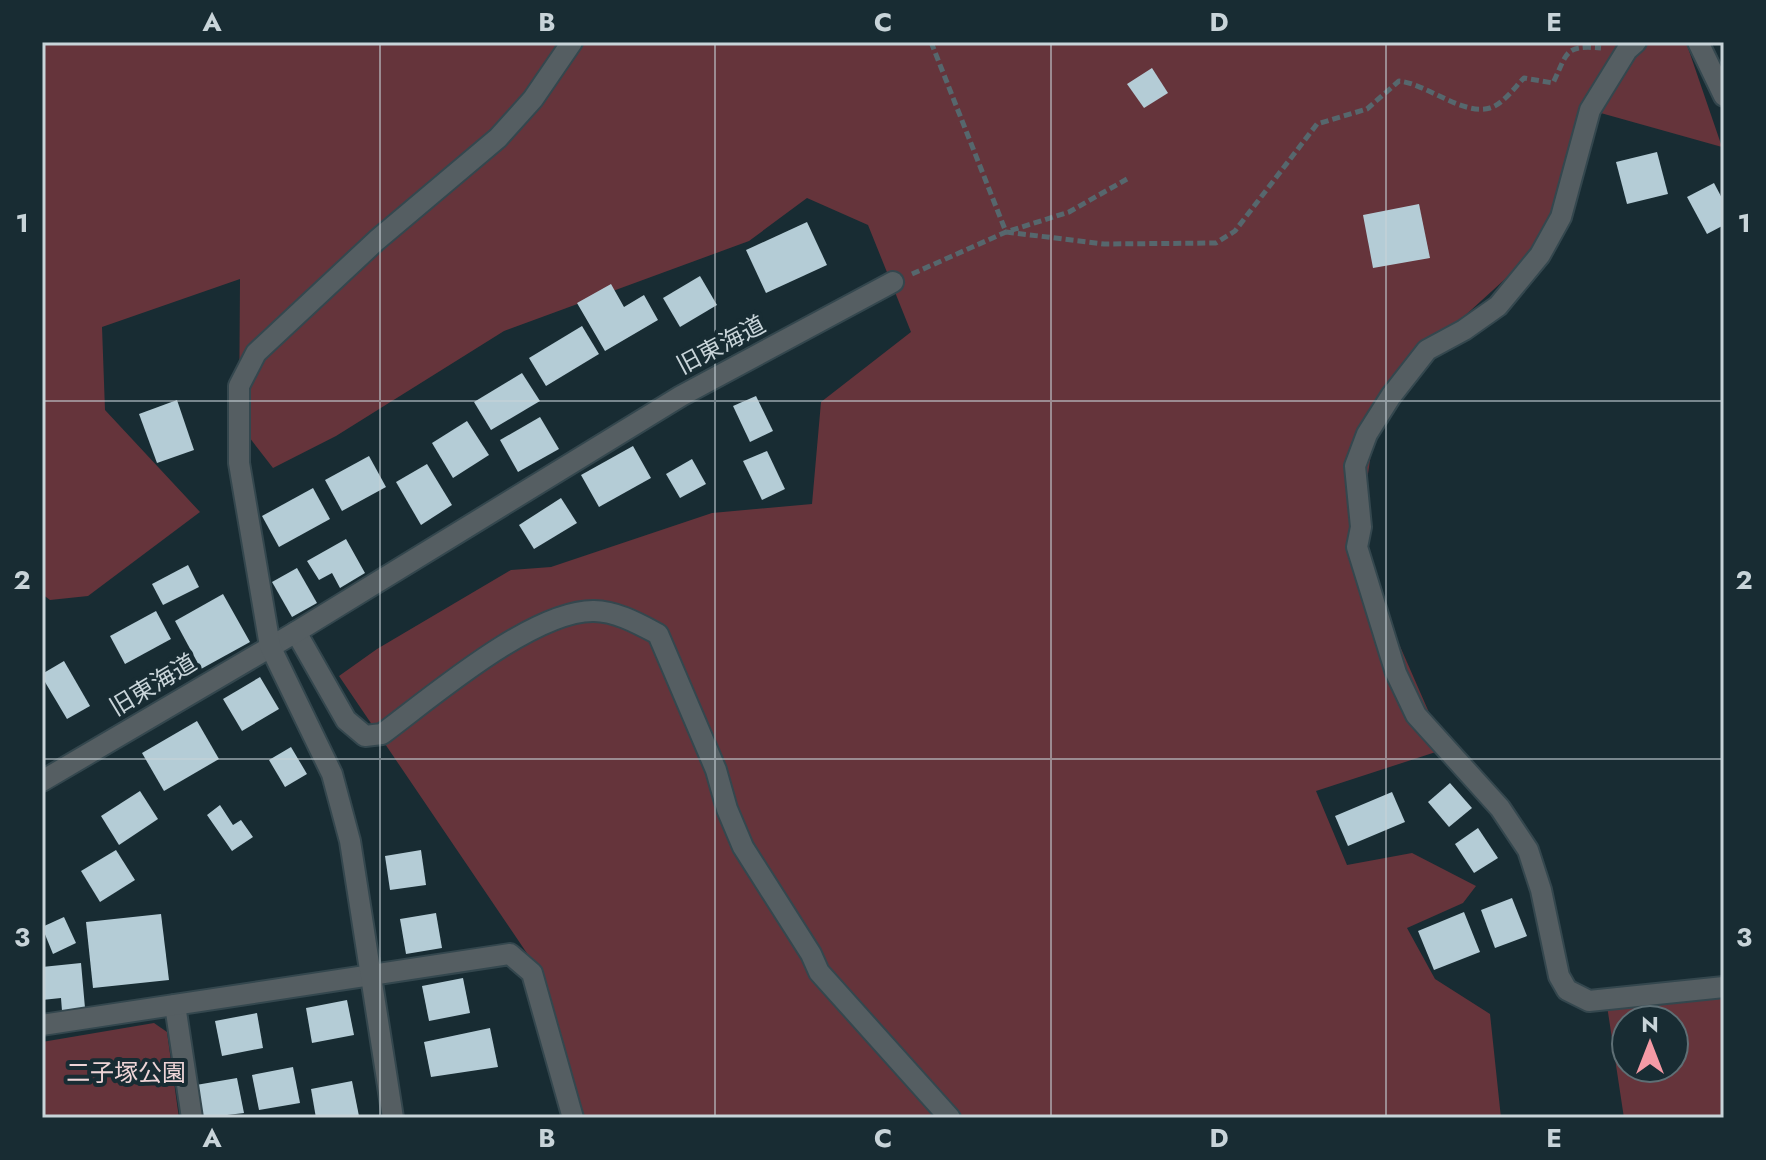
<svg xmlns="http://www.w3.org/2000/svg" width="1766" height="1160" font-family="Jost,'Noto Sans JP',sans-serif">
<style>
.green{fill:#65343b;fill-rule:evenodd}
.building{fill:#b4ccd6}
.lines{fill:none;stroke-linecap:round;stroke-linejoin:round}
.minor-casing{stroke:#34474e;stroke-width:24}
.path{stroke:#56676d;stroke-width:5;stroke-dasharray:8 4;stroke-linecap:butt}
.minor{stroke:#555e62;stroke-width:20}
.grid{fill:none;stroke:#c8d4d9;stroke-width:2;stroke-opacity:0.55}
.labels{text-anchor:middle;stroke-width:8;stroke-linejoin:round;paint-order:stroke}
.street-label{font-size:24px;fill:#c8d4d9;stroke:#182c33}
.park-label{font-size:24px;fill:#eed5d7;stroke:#182c33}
.neatline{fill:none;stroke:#c8d4d9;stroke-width:3}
.grid-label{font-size:26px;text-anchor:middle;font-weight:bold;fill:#c8d4d9}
</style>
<rect width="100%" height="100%" fill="#182c33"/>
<g class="green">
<path d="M 42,42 L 1686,42 L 1722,147 L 1590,110 L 1548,240 L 1380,393 L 1357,548 L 1445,749 L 1316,791 L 1347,865 L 1412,853 L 1476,886 L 1463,903 L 1407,928 L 1435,979 L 1490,1014 L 1501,1118 L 578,1118 L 541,974 L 339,676 L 377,649 L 511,570 L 551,567 L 712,513 L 812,504 L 821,402 L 911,332 L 868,225 L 807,198 L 749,241 L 504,331 L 336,436 L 273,468 L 239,424 L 240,279 L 102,327 L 105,410 L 200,512 L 88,596 L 50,600 L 42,594 Z"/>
<path d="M 1724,995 L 1724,1118 L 1624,1118 L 1606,999 ZM 1626,1020 L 1674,1020 L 1674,1068 L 1626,1068 Z"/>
<path d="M 154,1023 L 167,1032 L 179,1118 L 42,1118 L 42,1042 Z"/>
</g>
<g class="building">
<path d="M 1152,68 L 1168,93 L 1144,108 L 1127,84 Z"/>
<path d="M 1657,152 L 1668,194 L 1627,204 L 1616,162 Z"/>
<path d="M 1714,183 L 1724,202 L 1724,225 L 1707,234 L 1687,197 Z"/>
<path d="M 1419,204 L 1430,258 L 1373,268 L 1363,215 Z"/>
<path d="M 807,222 L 827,265 L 766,293 L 746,250 Z"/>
<path d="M 700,276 L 717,305 L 680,327 L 663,298 Z"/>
<path d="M 611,284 L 624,307 L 644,295 L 658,320 L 605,351 L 577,303 Z"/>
<path d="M 582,326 L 599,354 L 546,386 L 529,358 Z"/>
<path d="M 522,373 L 540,401 L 491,430 L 474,402 Z"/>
<path d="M 756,396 L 773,431 L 750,442 L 733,406 Z"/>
<path d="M 177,400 L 194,450 L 157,463 L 139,414 Z"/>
<path d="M 540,417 L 559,449 L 518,472 L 500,440 Z"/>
<path d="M 467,421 L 489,455 L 453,478 L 432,443 Z"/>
<path d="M 633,446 L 651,478 L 599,507 L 581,475 Z"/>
<path d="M 767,451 L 785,489 L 762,500 L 743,461 Z"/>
<path d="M 369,456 L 386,487 L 342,511 L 325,480 Z"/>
<path d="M 692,459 L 706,484 L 680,498 L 666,474 Z"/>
<path d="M 427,464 L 452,505 L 421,525 L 396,482 Z"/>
<path d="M 313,488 L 330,519 L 279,547 L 262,516 Z"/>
<path d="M 561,498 L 577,523 L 534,549 L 519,525 Z"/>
<path d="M 346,539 L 365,573 L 340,588 L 332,573 L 319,580 L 307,561 Z"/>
<path d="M 188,565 L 199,587 L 163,605 L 152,584 Z"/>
<path d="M 297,568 L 317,603 L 292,617 L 272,582 Z"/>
<path d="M 223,594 L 250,642 L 201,669 L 175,621 Z"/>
<path d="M 156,611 L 171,639 L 125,664 L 110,636 Z"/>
<path d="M 64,661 L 90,706 L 67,719 L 42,677 L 42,674 Z"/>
<path d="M 260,677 L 279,709 L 242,731 L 223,699 Z"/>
<path d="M 197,721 L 219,759 L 164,791 L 142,753 Z"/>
<path d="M 291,747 L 307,774 L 285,787 L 269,760 Z"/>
<path d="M 1450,783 L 1472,808 L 1449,827 L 1428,802 Z"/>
<path d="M 140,791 L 158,819 L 119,845 L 101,816 Z"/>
<path d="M 1392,792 L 1405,822 L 1348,846 L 1335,816 Z"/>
<path d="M 220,805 L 233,825 L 241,820 L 253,837 L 232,851 L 207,815 Z"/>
<path d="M 1478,828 L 1498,858 L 1474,873 L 1455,844 Z"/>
<path d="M 116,850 L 135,880 L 100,902 L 81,871 Z"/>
<path d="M 421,850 L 426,885 L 390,890 L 385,856 Z"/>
<path d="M 1512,898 L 1527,936 L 1495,948 L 1481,910 Z"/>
<path d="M 1464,912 L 1480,952 L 1434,970 L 1418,931 Z"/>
<path d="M 436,913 L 442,948 L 406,954 L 400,919 Z"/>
<path d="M 161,914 L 169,980 L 93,988 L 86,922 Z"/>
<path d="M 64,917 L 76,943 L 53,954 L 42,927 Z"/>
<path d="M 81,963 L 85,1008 L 62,1011 L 61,998 L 42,1000 L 42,967 Z"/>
<path d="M 463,978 L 470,1013 L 429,1021 L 422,986 Z"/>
<path d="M 347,1000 L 354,1035 L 312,1043 L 306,1008 Z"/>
<path d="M 257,1013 L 263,1048 L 222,1056 L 215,1021 Z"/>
<path d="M 490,1028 L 498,1067 L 431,1077 L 424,1042 Z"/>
<path d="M 293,1067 L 300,1103 L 259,1110 L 252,1075 Z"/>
<path d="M 237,1078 L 244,1113 L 202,1118 L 196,1085 Z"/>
<path d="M 352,1081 L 359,1116 L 316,1118 L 311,1089 Z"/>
</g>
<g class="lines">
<g class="minor-casing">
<g id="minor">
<path d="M 1636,42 L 1627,50 L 1590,110 L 1561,217 L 1540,255 L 1498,306 L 1464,330 L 1427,350 L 1391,396 L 1367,434 L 1355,466 L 1361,527 L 1357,547 L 1396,673 L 1416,715 L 1500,808 L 1528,850 L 1541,890 L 1559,976 L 1567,990 L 1589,1001 L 1724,987"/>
<path d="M 1698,42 L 1724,96"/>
<path d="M 296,632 L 346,720 L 365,736 L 382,734 C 432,697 533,610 594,611 C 616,611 639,624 658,634 L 716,770 L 727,809 L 743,847 L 811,954 L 819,972 L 950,1118"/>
<path d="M 42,781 L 296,632 L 681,396 L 893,282"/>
<path d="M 175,1005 L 192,1118"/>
<path d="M 42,1025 L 510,954 L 532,973 L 573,1118"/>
<path d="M 393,1118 L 350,841 L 332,774 L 270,646 L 239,463 L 239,386 L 256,353 L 377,240 L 498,138 L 533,99 L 572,42"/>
</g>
</g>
<g class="path">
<path d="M 931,42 L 1006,232"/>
<path d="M 1006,232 L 1104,244 L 1216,243 L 1235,231 L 1317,124 L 1367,109 L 1399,81 C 1427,84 1463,116 1490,108 C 1503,104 1515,87 1524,78 L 1553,83 C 1568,52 1564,45 1601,48"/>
<path d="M 912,274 L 1006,232 L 1069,212 L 1127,179"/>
</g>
<use href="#minor" class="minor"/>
</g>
<path class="grid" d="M 380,42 L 380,1118M 715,42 L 715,1118M 1051,42 L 1051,1118M 1386,42 L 1386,1118M 42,401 L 1724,401M 42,759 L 1724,759"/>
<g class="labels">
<g class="street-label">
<text transform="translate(721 345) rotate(-28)" y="8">旧東海道</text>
<text transform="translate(153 685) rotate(-31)" y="8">旧東海道</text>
</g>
<g class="park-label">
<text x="126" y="1081">二子塚公園</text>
</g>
</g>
<rect width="1766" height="1160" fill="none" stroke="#182c33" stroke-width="88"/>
<g transform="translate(1650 1044)"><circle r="38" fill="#182c33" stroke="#5e6f75" stroke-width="2"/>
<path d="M0-6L14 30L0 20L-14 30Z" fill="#f49aa5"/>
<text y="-12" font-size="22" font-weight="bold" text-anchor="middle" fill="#c8d4d9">N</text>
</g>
<rect x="44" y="44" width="1678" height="1072" class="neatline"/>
<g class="grid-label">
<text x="212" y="31">A</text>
<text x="547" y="31">B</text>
<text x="883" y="31">C</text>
<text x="1219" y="31">D</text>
<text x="1554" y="31">E</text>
<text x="22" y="232">1</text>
<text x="1744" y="232">1</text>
<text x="22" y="589">2</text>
<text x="1744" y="589">2</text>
<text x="22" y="946">3</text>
<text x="1744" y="946">3</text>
<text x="212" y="1147">A</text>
<text x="547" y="1147">B</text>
<text x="883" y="1147">C</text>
<text x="1219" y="1147">D</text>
<text x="1554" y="1147">E</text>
</g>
</svg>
